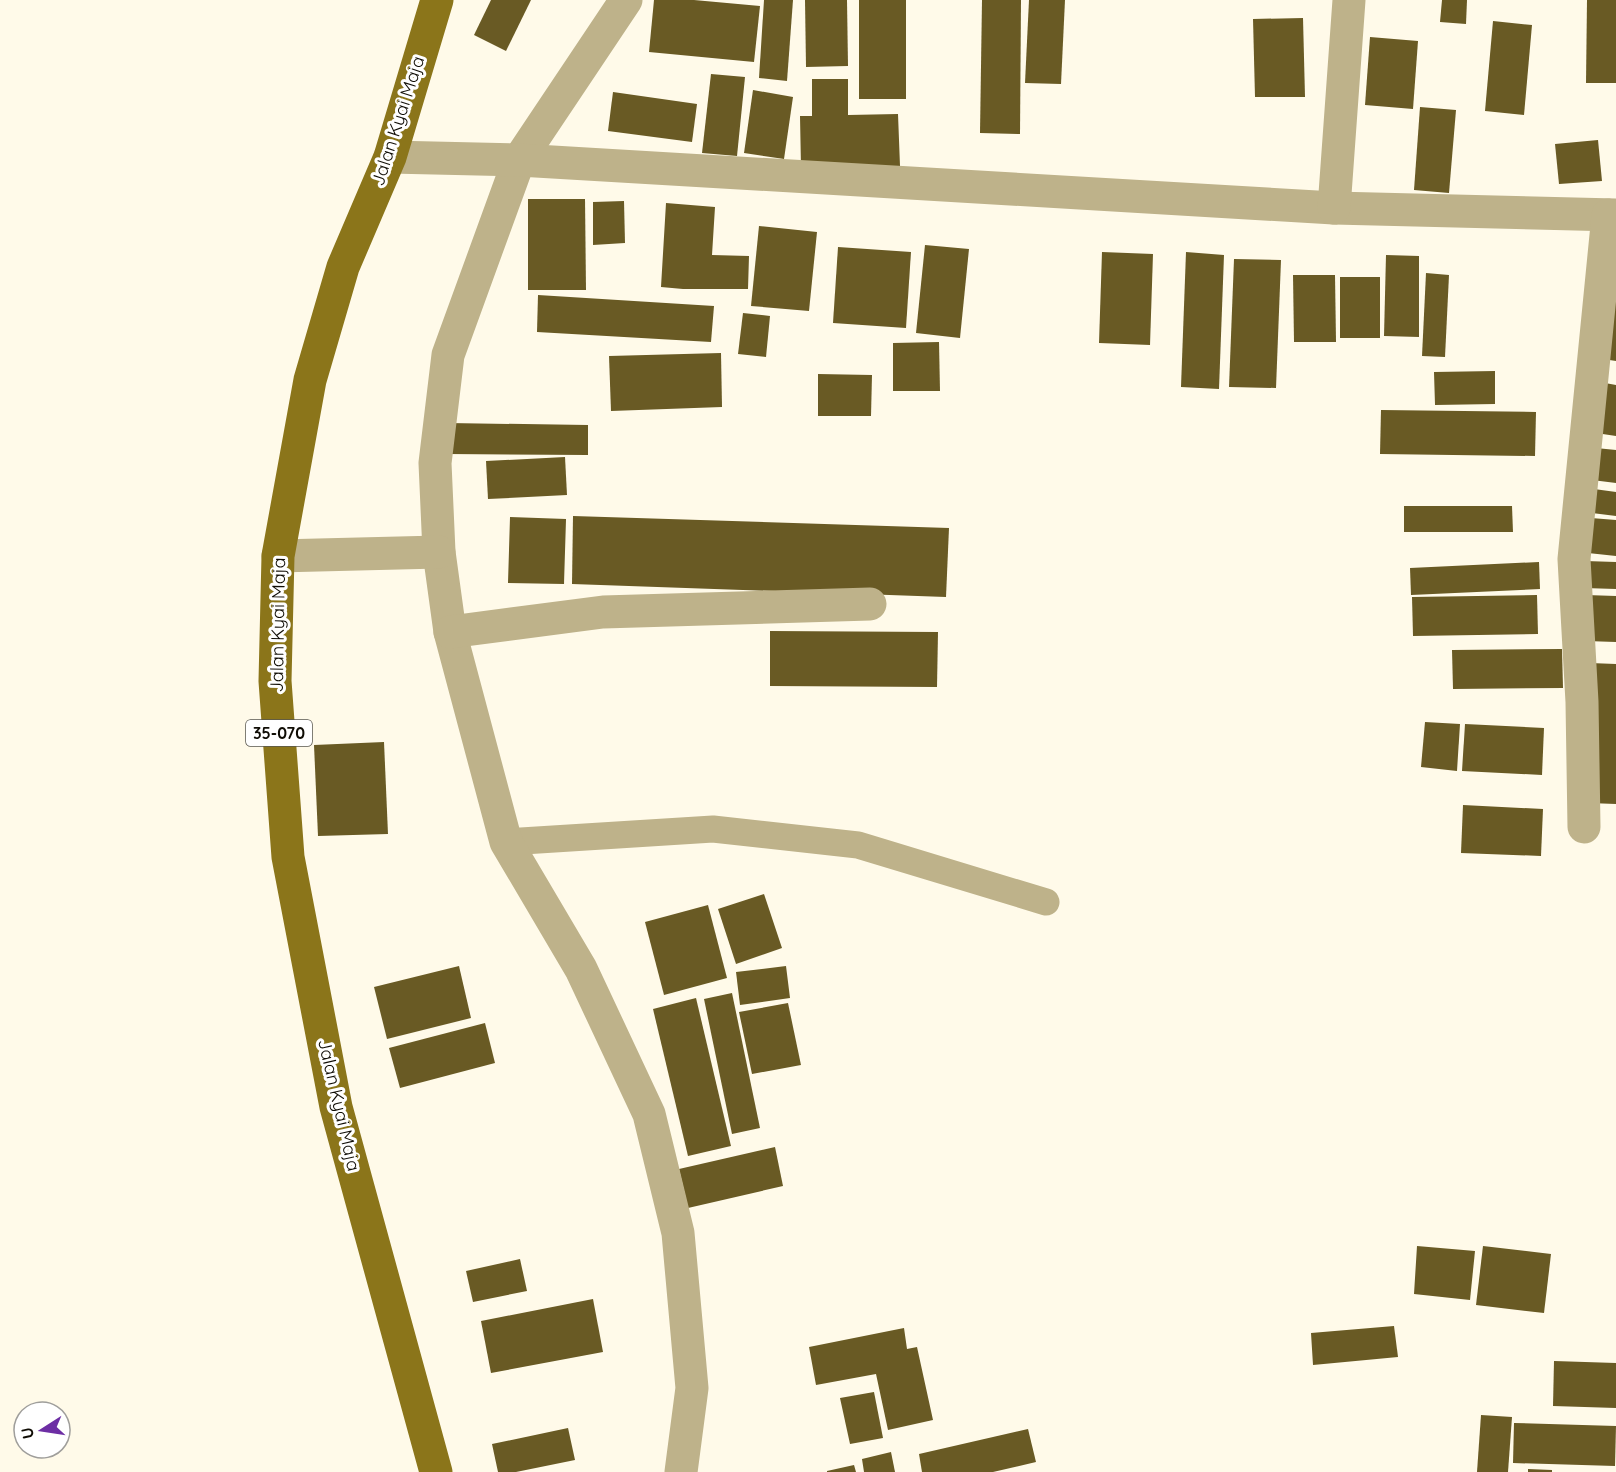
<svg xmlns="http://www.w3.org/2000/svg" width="1616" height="1472" font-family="Quicksand,sans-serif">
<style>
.building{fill:#695a24}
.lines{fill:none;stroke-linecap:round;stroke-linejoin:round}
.lane{stroke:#beb28a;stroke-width:27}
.street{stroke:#beb28a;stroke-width:33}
.primary{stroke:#8b751a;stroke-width:33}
.labels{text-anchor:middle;stroke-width:6;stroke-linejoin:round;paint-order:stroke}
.shield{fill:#fff;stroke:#57554f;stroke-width:1.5}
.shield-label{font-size:16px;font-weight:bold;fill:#0f0c04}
.street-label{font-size:18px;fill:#0f0c04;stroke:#fff}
</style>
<rect width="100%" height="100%" fill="#fffae9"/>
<g class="building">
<path d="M 491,0 L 531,0 L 506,51 L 474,35 Z"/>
<path d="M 654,0 L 694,0 L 760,6 L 754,62 L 649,52 Z"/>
<path d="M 764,0 L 793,0 L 787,81 L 759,78 Z"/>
<path d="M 805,0 L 847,0 L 848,66 L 806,67 Z"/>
<rect x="859" y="0" width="47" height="99"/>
<path d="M 982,0 L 1021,0 L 1020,134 L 980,133 Z"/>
<path d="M 1029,0 L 1065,0 L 1061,84 L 1025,83 Z"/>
<path d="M 1442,0 L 1467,0 L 1466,24 L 1440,22 Z"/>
<path d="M 1587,0 L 1616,0 L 1616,83 L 1586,83 Z"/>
<path d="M 1303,18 L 1305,97 L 1255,97 L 1253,19 Z"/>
<path d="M 1493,21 L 1532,25 L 1524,115 L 1485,111 Z"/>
<path d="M 1370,37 L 1418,41 L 1413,109 L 1365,105 Z"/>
<path d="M 711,74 L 745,77 L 737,156 L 702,153 Z"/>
<path d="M 812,79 L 848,79 L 848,115 L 898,114 L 900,166 L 801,168 L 800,116 L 812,116 Z"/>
<path d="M 753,90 L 793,97 L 784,159 L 744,153 Z"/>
<path d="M 613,92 L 697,104 L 692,142 L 608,131 Z"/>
<path d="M 1420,107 L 1456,110 L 1449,193 L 1414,190 Z"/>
<path d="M 1598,140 L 1602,181 L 1559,184 L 1555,144 Z"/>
<path d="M 528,199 L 585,199 L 586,290 L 528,290 Z"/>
<path d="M 624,201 L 625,243 L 593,245 L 593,202 Z"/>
<path d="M 666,203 L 715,207 L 712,255 L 749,256 L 748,289 L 683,289 L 661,287 Z"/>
<path d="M 759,226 L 817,232 L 809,311 L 751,306 Z"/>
<path d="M 925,245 L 969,249 L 960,338 L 916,333 Z"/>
<path d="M 838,247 L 911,252 L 906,328 L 833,323 Z"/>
<path d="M 1616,247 L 1616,361 L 1603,359 Z"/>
<path d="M 1102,252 L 1153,254 L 1150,345 L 1099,343 Z"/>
<path d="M 1186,252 L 1224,255 L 1219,389 L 1181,387 Z"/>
<path d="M 1386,255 L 1419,256 L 1419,337 L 1384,336 Z"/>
<path d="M 1234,259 L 1281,260 L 1276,388 L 1229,387 Z"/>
<path d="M 1426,273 L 1449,275 L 1445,357 L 1422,356 Z"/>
<path d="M 1293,275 L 1335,275 L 1336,342 L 1294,342 Z"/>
<rect x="1340" y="277" width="40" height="61"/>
<path d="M 538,295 L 714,306 L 711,342 L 537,332 Z"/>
<path d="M 743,313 L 770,316 L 766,357 L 738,354 Z"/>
<path d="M 939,342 L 940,391 L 893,391 L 893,343 Z"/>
<path d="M 721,353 L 722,407 L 611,411 L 609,356 Z"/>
<path d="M 1495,371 L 1495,404 L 1435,405 L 1434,372 Z"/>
<path d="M 818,374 L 872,375 L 871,416 L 818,416 Z"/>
<path d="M 1605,383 L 1616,385 L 1616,436 L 1596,433 Z"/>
<path d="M 1381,410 L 1536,412 L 1535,456 L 1380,454 Z"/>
<path d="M 448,423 L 588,425 L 588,455 L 448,454 Z"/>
<path d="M 1596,448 L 1616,450 L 1616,483 L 1592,480 Z"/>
<path d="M 565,457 L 567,495 L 488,499 L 486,461 Z"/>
<path d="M 1594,489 L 1616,492 L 1616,516 L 1592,513 Z"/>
<path d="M 1404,506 L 1512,506 L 1513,532 L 1404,532 Z"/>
<path d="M 573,516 L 949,528 L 946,597 L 572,584 Z"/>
<path d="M 510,517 L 566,519 L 564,584 L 508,583 Z"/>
<path d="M 1591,518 L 1616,520 L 1616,556 L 1588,553 Z"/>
<path d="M 1585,561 L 1616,562 L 1616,589 L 1584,588 Z"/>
<path d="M 1539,562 L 1540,589 L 1411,595 L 1410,568 Z"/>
<path d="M 1537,595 L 1538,634 L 1413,636 L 1412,597 Z"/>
<path d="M 1586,595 L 1616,596 L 1616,642 L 1586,641 Z"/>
<path d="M 770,631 L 938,632 L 937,687 L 770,686 Z"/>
<path d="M 1562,649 L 1563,688 L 1453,689 L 1452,650 Z"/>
<path d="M 1590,663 L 1616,664 L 1616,804 L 1589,803 Z"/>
<path d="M 1425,722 L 1460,724 L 1457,771 L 1421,767 Z"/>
<path d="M 1465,724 L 1544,728 L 1542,775 L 1462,771 Z"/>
<path d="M 384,742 L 388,834 L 318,836 L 314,745 Z"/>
<path d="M 1463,805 L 1543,809 L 1541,856 L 1461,853 Z"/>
<path d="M 764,894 L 782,948 L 736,964 L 718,909 Z"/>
<path d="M 708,905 L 727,978 L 664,995 L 645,922 Z"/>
<path d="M 459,966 L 471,1018 L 387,1039 L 374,987 Z"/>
<path d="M 786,966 L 790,998 L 740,1005 L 736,972 Z"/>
<path d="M 732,993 L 760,1128 L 732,1134 L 704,999 Z"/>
<path d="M 696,998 L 731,1146 L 688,1156 L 653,1009 Z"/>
<path d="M 788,1003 L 801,1065 L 752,1074 L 739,1012 Z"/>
<path d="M 485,1023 L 495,1063 L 400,1088 L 389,1048 Z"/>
<path d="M 775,1147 L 783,1186 L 688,1208 L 679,1169 Z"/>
<path d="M 1417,1246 L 1475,1251 L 1470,1300 L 1414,1294 Z"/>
<path d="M 1483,1246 L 1551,1254 L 1544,1313 L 1476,1305 Z"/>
<path d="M 520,1259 L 527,1291 L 473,1302 L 466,1271 Z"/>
<path d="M 593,1299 L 603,1352 L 491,1373 L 481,1321 Z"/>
<path d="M 1394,1326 L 1398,1357 L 1313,1365 L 1311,1333 Z"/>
<path d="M 904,1328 L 907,1349 L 917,1347 L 933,1420 L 888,1430 L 876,1374 L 816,1385 L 809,1347 Z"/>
<path d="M 1554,1361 L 1616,1363 L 1616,1408 L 1553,1406 Z"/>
<path d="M 874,1392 L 883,1438 L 850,1444 L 840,1398 Z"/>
<path d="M 1481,1415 L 1512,1417 L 1508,1472 L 1477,1472 Z"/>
<path d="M 1514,1423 L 1616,1426 L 1615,1466 L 1513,1463 Z"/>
<path d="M 568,1428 L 575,1460 L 516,1472 L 498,1472 L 492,1444 Z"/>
<path d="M 1028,1429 L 1036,1462 L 993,1472 L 922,1472 L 919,1454 Z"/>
<path d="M 891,1452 L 895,1472 L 864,1472 L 862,1459 Z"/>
<path d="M 854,1465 L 856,1472 L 827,1472 L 827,1471 Z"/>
<path d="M 1528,1469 L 1552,1470 L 1552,1472 L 1528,1472 Z"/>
</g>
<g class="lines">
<path class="lane" d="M 506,842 L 713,829 L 858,845 L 1046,902"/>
<g class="street">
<path d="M 626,0 L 519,160 L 448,355 L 435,463 L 439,552 L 450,632 L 506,842 L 581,969 L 649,1114 L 678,1233 L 692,1388 L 681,1472"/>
<path d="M 390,157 L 519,160 L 1334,208 L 1616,215"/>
<path d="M 1334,208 L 1349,0"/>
<path d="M 278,556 L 439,552"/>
<path d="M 450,632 L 603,612 L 870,604"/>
<path d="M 1584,827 L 1582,702 L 1574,559 L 1608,215"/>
</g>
<path class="primary" d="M 436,1472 L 336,1107 L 288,857 L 275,681 L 278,556 L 310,380 L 343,267 L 390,157 L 437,0"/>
</g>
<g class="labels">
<rect class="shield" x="246" y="720" width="66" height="26" rx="4.5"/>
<g class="shield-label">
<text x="279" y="739">35-070</text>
</g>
<g class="street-label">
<text transform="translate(398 121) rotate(-72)" y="6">Jalan Kyai Maja</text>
<text transform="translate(278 625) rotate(-89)" y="6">Jalan Kyai Maja</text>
<text transform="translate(339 1105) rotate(77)" y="6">Jalan Kyai Maja</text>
</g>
</g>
<g transform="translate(42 1430) rotate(258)"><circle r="28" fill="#ffffff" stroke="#9f9e9b" stroke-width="1.5"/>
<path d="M0-4.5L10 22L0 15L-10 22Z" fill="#6d2ea4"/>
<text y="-9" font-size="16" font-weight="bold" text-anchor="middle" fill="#0f0c04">U</text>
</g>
</svg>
